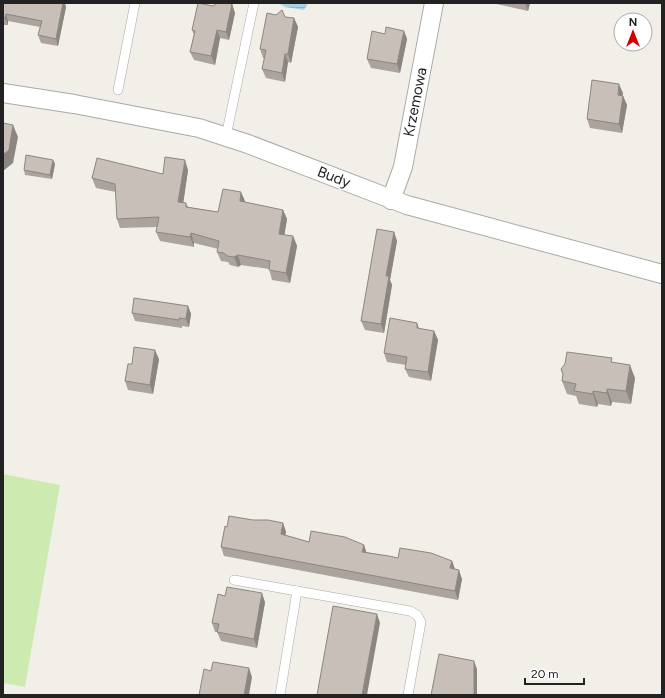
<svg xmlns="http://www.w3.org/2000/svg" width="665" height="698" font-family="Figtree,sans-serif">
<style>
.grass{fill:#cdebb0}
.water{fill:url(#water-rules)}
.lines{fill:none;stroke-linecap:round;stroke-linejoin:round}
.service-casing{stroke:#a9a9a9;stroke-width:10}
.minor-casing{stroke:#a9a9a9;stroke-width:20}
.service{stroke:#fff;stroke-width:9}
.minor{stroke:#fff;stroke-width:18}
.wall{fill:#aba49e}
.shaded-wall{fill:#8b8681}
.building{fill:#c7bfb8;stroke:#8b8681}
.labels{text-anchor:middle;stroke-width:3;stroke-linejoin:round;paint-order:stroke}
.street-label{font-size:15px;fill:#222;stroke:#fff}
</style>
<defs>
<pattern id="water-rules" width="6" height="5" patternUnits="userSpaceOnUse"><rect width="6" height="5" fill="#aad3df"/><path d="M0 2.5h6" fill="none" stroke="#92b5bf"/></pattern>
</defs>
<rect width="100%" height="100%" fill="#f2efe9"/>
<path class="grass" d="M 3,474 L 60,485 L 25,687 L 3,683 Z"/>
<path class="water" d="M 278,3 L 308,3 L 306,7 L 304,10 L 285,7 Z"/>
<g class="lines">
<g class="service-casing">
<g id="service">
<path d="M 118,90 L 135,3"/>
<path d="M 226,136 L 254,3"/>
<path d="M 234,580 L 297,591"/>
<path d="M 280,695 L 297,591 L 410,611 L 417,615 L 421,622 L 408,695"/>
</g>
</g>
<g class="minor-casing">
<g id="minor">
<path d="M 3,93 L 74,104 L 199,128 L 248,144 L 407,205 L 662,274"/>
<path d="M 391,200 L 403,167 L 434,3"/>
</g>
</g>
<use href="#service" class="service"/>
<use href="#minor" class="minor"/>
</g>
<g class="wall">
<path d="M 3,3 L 66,7 L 58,46 L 41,43 L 38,35 L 40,27 L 8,21 L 8,25 L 3,25 Z"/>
<path d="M 492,3 L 530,3 L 528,11 Z"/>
<path d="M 232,4 L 235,13 L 229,40 L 220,38 L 215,65 L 194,60 L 190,52 L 194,35 L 192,30 L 213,6 Z"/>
<path d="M 285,17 L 294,18 L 298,27 L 291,63 L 288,62 L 285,82 L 266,78 L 262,69 L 265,58 L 263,58 L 260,49 Z"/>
<path d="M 404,31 L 407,39 L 400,73 L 371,68 L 367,59 Z"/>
<path d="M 623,93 L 622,96 L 623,96 L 627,105 L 622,133 L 590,128 L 587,119 Z"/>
<path d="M 53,160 L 55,164 L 52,179 L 25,175 L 24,170 Z"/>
<path d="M 188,170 L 183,203 L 186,203 L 188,207 L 218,212 L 245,201 L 245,202 L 283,210 L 287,219 L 284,235 L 293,236 L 297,246 L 290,283 L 272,280 L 269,269 L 241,265 L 238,267 L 230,265 L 228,262 L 221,261 L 217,252 L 218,249 L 194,243 L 194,247 L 160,241 L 156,232 L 157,227 L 120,228 L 117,219 L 116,192 L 96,188 L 92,178 L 163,174 Z"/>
<path d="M 394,232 L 397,241 L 390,280 L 392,285 L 384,333 L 365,330 L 361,321 Z"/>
<path d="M 188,306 L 191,314 L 189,327 L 182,326 L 182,328 L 135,321 L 132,313 Z"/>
<path d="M 417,323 L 419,329 L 434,331 L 438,340 L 431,381 L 409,377 L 405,369 L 406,365 L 387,362 L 384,353 Z"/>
<path d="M 159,359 L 153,394 L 128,390 L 125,381 L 132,364 Z"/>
<path d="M 613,363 L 635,378 L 631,404 L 612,402 L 611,406 L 598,404 L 597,407 L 579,404 L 576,396 L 567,394 L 562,381 L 563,376 L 561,369 Z"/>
<path d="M 253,520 L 283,523 L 286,532 L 285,535 L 309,542 L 364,545 L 366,552 L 398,558 L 452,561 L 455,569 L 462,579 L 458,600 L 224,556 L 221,547 L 227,527 Z"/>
<path d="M 265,602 L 257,648 L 221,641 L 217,632 L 215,632 L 212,623 Z"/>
</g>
<g class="shaded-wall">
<path d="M 63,3 L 65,3 L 66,7 L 58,46 L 56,39 Z"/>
<path d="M 525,3 L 530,3 L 528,11 Z"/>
<path d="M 232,4 L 235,13 L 229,40 L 226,32 Z"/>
<path d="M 6,14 L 8,21 L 8,25 L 5,18 Z"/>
<path d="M 294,18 L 298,27 L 291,63 L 288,54 Z"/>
<path d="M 217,30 L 220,38 L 215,65 L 211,56 Z"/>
<path d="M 404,31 L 407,39 L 400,73 L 397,64 Z"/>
<path d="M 285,54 L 288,62 L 285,82 L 282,73 Z"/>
<path d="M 619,84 L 623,93 L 621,104 L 618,95 Z"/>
<path d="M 623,96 L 627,105 L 622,133 L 619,124 Z"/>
<path d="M 13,125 L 18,137 L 13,163 L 3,171 L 3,155 Z"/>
<path d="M 53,160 L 55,164 L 52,179 L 50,175 Z"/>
<path d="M 185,160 L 188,170 L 182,212 L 178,202 Z"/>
<path d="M 241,192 L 245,201 L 243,211 L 240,201 Z"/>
<path d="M 283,210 L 287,219 L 283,244 L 279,234 Z"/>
<path d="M 394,232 L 397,241 L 390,280 L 392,285 L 384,333 L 381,324 L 386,276 Z"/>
<path d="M 191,233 L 194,243 L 194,247 L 190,237 Z"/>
<path d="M 293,236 L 297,246 L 290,283 L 286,273 Z"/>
<path d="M 238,255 L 241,265 L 238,267 L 234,257 Z"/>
<path d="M 188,306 L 191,314 L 189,327 L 186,319 Z"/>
<path d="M 417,323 L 420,332 L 417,328 Z"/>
<path d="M 434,331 L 438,340 L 431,381 L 428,372 Z"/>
<path d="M 155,350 L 159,359 L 153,394 L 150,385 Z"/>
<path d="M 630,365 L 635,378 L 631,404 L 626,391 Z"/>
<path d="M 607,389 L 612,402 L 611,406 L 607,393 Z"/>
<path d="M 593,391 L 598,404 L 597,407 L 593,394 Z"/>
<path d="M 283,523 L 286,532 L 284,543 L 281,534 Z"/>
<path d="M 364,545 L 367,554 L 362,552 Z"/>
<path d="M 452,561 L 455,570 L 450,568 Z"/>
<path d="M 459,570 L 462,579 L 458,600 L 455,591 Z"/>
<path d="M 262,593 L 265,602 L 257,648 L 254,639 Z"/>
<path d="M 377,614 L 380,623 L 367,695 L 362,695 Z"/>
<path d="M 474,661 L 477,669 L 477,695 L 474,695 Z"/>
<path d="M 249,668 L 252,677 L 249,695 L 244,695 Z"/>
</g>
<g class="building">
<path d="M 3,3 L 63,3 L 56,39 L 38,35 L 42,21 L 6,14 L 5,18 L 3,18 Z"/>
<path d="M 198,3 L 213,6 L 217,3 L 227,3 L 232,4 L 226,32 L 217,30 L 211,56 L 190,52 L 195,31 L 192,30 Z"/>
<path d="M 282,10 L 285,17 L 294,18 L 288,54 L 285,54 L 282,73 L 262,69 L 266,50 L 260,49 L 267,13 L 276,15 Z"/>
<path d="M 386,27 L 404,31 L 397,64 L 367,59 L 372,31 L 385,34 Z"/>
<path d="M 592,80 L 619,84 L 618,95 L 623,96 L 619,124 L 587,119 Z"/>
<path d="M 3,123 L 13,125 L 9,150 L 3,155 Z"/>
<path d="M 26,155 L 53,160 L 50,175 L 24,170 Z"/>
<path d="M 165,157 L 185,160 L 178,202 L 186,203 L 186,207 L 218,212 L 223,189 L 241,192 L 240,201 L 283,210 L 279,234 L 293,236 L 286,273 L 269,270 L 270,261 L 238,255 L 234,257 L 227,256 L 224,253 L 217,252 L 219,241 L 191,233 L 190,237 L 156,232 L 159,217 L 117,219 L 115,184 L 92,178 L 97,158 L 163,174 Z"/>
<path d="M 377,229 L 394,232 L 386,276 L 389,276 L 381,324 L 361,321 Z"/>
<path d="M 134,298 L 188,306 L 186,319 L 179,318 L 179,320 L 132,313 Z"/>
<path d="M 390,318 L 417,323 L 417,328 L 434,331 L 428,372 L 405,369 L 407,357 L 384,353 Z"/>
<path d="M 134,347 L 155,350 L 150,385 L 125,381 L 128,364 L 132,364 Z"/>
<path d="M 567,352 L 612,358 L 611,362 L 630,365 L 626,391 L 607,389 L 607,393 L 593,391 L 593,394 L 574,391 L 576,384 L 562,381 L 563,374 L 561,369 L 565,364 Z"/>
<path d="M 229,516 L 253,520 L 268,520 L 283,523 L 281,534 L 309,542 L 311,531 L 345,537 L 364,545 L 362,552 L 389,556 L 398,558 L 400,548 L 431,553 L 452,561 L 450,568 L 459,570 L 455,591 L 221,547 L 225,526 L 227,527 Z"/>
<path d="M 227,587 L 262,593 L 254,639 L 217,632 L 219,624 L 212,623 L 218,594 L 225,596 Z"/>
<path d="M 333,606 L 377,614 L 362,695 L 317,695 Z"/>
<path d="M 439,654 L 474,661 L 474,695 L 431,695 Z"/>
<path d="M 213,662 L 249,668 L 244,695 L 199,695 L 204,669 L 211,671 Z"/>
</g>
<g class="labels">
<g class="street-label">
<text transform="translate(415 102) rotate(-79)" y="5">Krzemowa</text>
<text transform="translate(334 177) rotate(21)" y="5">Budy</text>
</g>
</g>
<rect width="665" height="698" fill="none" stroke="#222222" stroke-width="8"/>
<g transform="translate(633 32)"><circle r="19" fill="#ffffff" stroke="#a7a7a7"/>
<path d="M0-3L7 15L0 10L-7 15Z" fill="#d40000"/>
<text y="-6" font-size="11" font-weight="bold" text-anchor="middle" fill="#222222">N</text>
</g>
<path d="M525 678v6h59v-6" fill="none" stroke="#222222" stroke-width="2"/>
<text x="531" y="678" font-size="12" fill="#222222" stroke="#ffffff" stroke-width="3" paint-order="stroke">20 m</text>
</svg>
